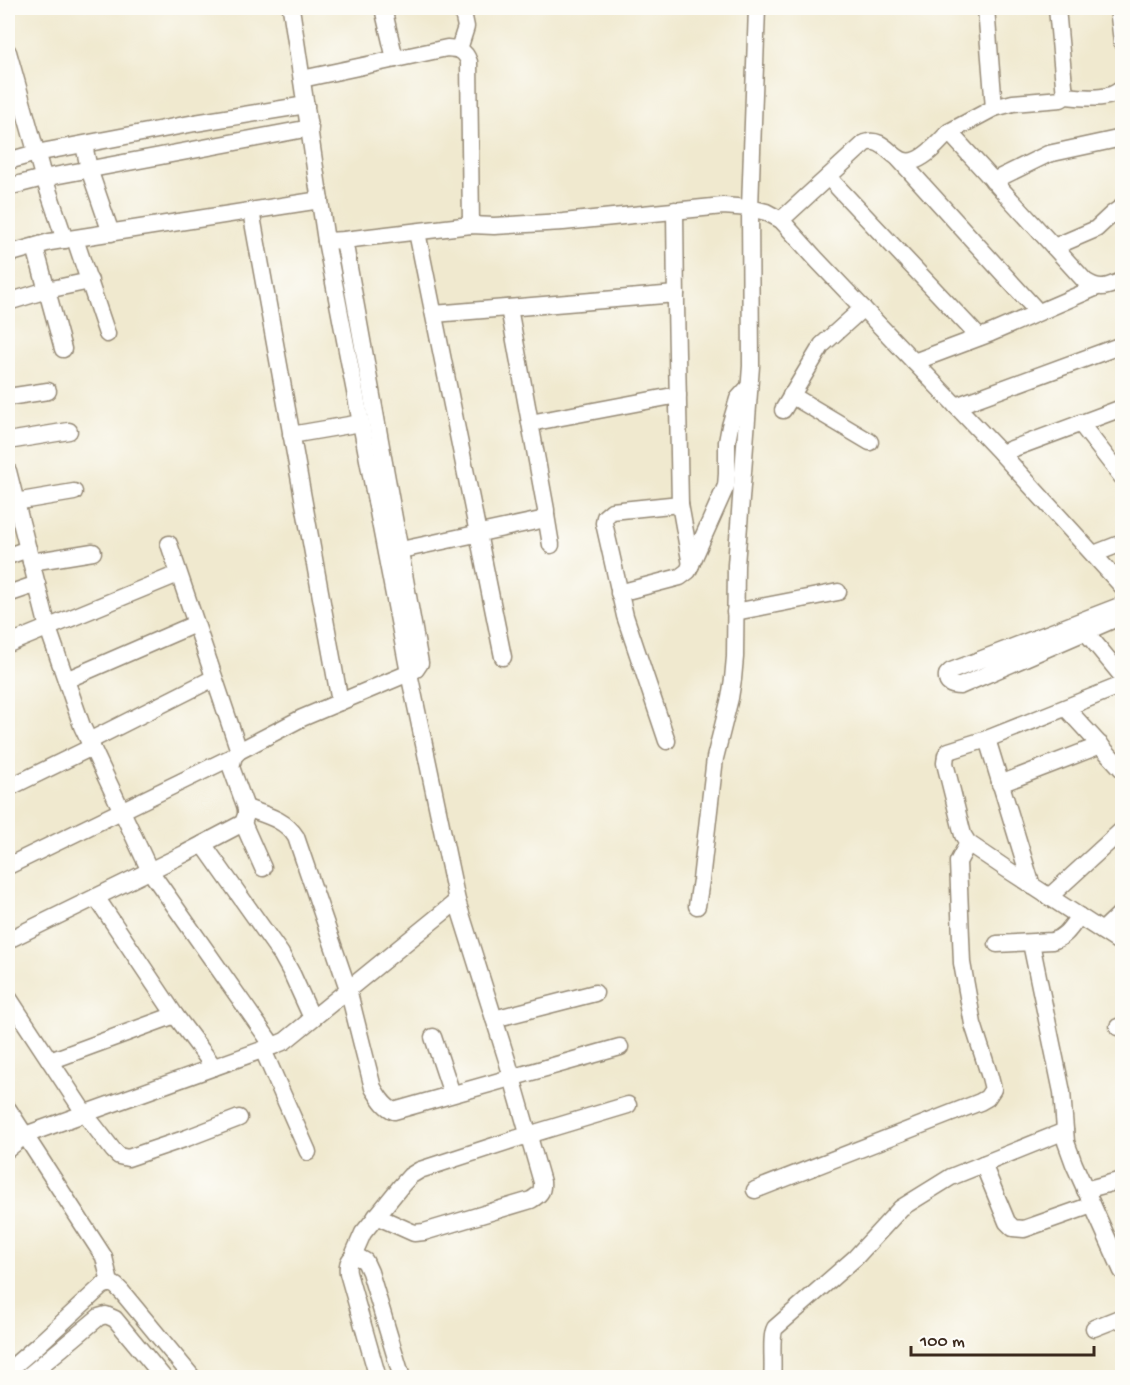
<svg xmlns="http://www.w3.org/2000/svg" width="1130" height="1385" font-family="'Gochi Hand',sans-serif">
<style>
.lines{fill:none;stroke-linecap:round;stroke-linejoin:round}
.minor-casing{stroke:#968a76;stroke-width:19}
.minor{stroke:#fff;stroke-width:16}
</style>
<rect width="100%" height="100%" fill="#fdfcf7"/>
<filter id="ink" filterUnits="userSpaceOnUse"><feTurbulence type="fractalNoise" baseFrequency=".0167" numOctaves="2"/><feDisplacementMap in="SourceGraphic" scale="12" xChannelSelector="R" yChannelSelector="G"/><feConvolveMatrix kernelMatrix="1 2 1 2 8 2 1 2 1" color-interpolation-filters="sRGB"/></filter>
<filter id="wash" filterUnits="userSpaceOnUse"><feTurbulence type="fractalNoise" baseFrequency=".008" numOctaves="4" result="noise"/><feDisplacementMap in="SourceGraphic" scale="24" xChannelSelector="R" yChannelSelector="G"/><feGaussianBlur stdDeviation="1.35" result="paint"/><feColorMatrix in="noise" values="0 0 0 0 0 0 0 0 0 0 0 0 0 0 0 0 0 1.4 0 .05"/><feComposite in="paint" operator="in"/></filter>
<g filter="url(#wash)">
<rect width="100%" height="100%" fill="#f0e9cf"/>
</g>
<g filter="url(#ink)">
<g class="lines">
<g class="minor-casing">
<g id="minor">
<path d="M 291,8 L 326,241 L 344,240 L 471,225 L 494,226 L 563,222 L 723,206 L 750,208 L 766,212 L 781,220 L 817,260 L 1001,453 L 1122,586"/>
<path d="M 383,8 L 395,59"/>
<path d="M 986,8 L 994,108"/>
<path d="M 1057,8 L 1065,96 L 1061,99 L 1013,103 L 994,108 L 949,132 L 1085,281 C 1101,291 1106,287 1122,281"/>
<path d="M 1118,8 L 1122,42"/>
<path d="M 459,49 L 466,27 L 462,8"/>
<path d="M 8,52 L 41,169 L 65,240"/>
<path d="M 302,79 L 447,48 C 459,49 465,50 469,62 L 471,225"/>
<path d="M 1065,96 C 1083,97 1110,102 1122,88"/>
<path d="M 84,145 L 89,169 L 111,233"/>
<path d="M 899,159 L 1038,312"/>
<path d="M 8,161 L 36,153 L 195,123 L 306,105"/>
<path d="M 828,177 L 979,337"/>
<path d="M 993,181 L 1048,154 L 1122,138"/>
<path d="M 8,187 L 43,178 L 310,128"/>
<path d="M 675,210 L 676,305 L 680,504 L 691,565"/>
<path d="M 251,211 L 340,702"/>
<path d="M 781,220 L 865,143 C 887,135 894,169 916,160 C 929,155 940,141 949,132"/>
<path d="M 417,232 L 503,657"/>
<path d="M 75,239 L 107,334"/>
<path d="M 326,241 L 409,673 L 457,901 L 507,1060 L 542,1182 C 543,1192 539,1195 531,1200 L 424,1232 L 414,1233 L 376,1216"/>
<path d="M 35,247 L 63,349"/>
<path d="M 1054,247 L 1096,229 L 1112,214 L 1122,207"/>
<path d="M 8,254 L 50,242 L 320,200"/>
<path d="M 8,302 L 47,290 L 90,281"/>
<path d="M 434,314 L 676,294"/>
<path d="M 914,362 L 991,333 L 1095,288"/>
<path d="M 791,395 L 870,442"/>
<path d="M 8,397 L 48,391"/>
<path d="M 956,406 L 1122,345"/>
<path d="M 783,410 L 822,345 L 863,308"/>
<path d="M 530,423 L 678,395"/>
<path d="M 1080,423 L 1122,477"/>
<path d="M 291,435 L 361,423"/>
<path d="M 8,441 L 69,431"/>
<path d="M 1001,453 L 1122,408"/>
<path d="M 8,471 L 48,628 L 82,726 L 150,871 L 273,1046"/>
<path d="M 15,502 L 74,492"/>
<path d="M 546,515 L 551,545"/>
<path d="M 169,544 L 239,751"/>
<path d="M 401,550 L 541,520 L 546,515 L 546,510 L 509,308"/>
<path d="M 1094,554 L 1122,543"/>
<path d="M 8,556 L 28,549"/>
<path d="M 31,562 L 93,552"/>
<path d="M 619,593 L 680,577 L 688,571 L 726,486 L 727,474 L 727,442 L 730,426 L 738,399 L 748,388"/>
<path d="M 8,594 L 37,584"/>
<path d="M 1122,605 L 951,671 L 947,675 C 946,684 951,686 960,686 L 1122,616"/>
<path d="M 735,612 L 838,592"/>
<path d="M 1080,625 L 1122,676"/>
<path d="M 8,644 L 178,574"/>
<path d="M 66,680 L 195,624"/>
<path d="M 1122,685 L 987,739 L 949,751 L 946,755 L 945,763 L 963,835 L 968,843 L 1005,868 L 1122,944"/>
<path d="M 1066,708 L 1122,769"/>
<path d="M 987,739 L 1032,886"/>
<path d="M 89,741 L 214,678"/>
<path d="M 667,741 L 625,616 L 604,523 L 605,517 L 612,511 L 680,504"/>
<path d="M 1000,784 L 1101,745"/>
<path d="M 8,788 L 92,747"/>
<path d="M 246,808 C 265,815 285,819 296,837 L 348,989 L 373,1088 C 379,1097 384,1107 394,1111 L 620,1047"/>
<path d="M 243,823 L 263,868"/>
<path d="M 203,844 L 281,954 L 292,974 L 312,1018"/>
<path d="M 8,866 L 234,756"/>
<path d="M 96,897 L 175,1015 L 214,1067"/>
<path d="M 1049,897 L 1122,830"/>
<path d="M 697,906 L 701,880 L 715,758 L 730,698 L 733,679 L 735,657 L 736,565 L 751,366 L 750,208 L 757,8"/>
<path d="M 1102,931 L 1122,912"/>
<path d="M 8,940 L 184,854 L 243,823 L 246,815 L 246,808 L 231,767 L 234,756 L 239,751 L 302,718 L 409,673 L 416,669 L 420,663 L 344,240"/>
<path d="M 1031,943 L 1062,1092 L 1066,1142 L 1074,1164 L 1122,1271"/>
<path d="M 997,944 L 1052,941 C 1065,938 1071,927 1079,916"/>
<path d="M 8,997 L 85,1114 L 113,1150 L 119,1156 L 128,1158 L 187,1138 L 239,1118"/>
<path d="M 494,1019 L 595,993"/>
<path d="M 1118,1027 L 1122,1026"/>
<path d="M 433,1037 L 452,1094"/>
<path d="M 263,1050 L 308,1152"/>
<path d="M 50,1061 L 175,1015"/>
<path d="M 8,1109 L 104,1257 L 110,1283"/>
<path d="M 8,1149 L 25,1135 L 273,1046 L 285,1041 L 457,901"/>
<path d="M 983,1164 L 1007,1222 L 1013,1228 L 1024,1229 L 1092,1205"/>
<path d="M 755,1190 L 980,1102 L 987,1098 L 993,1089 L 990,1077 L 973,1024 L 962,963 L 958,862 L 968,843"/>
<path d="M 1085,1190 L 1122,1180"/>
<path d="M 352,1258 L 363,1233 L 401,1186 L 410,1176 L 420,1170 L 515,1139 L 628,1105"/>
<path d="M 1094,1328 L 1122,1317"/>
<path d="M 8,1371 L 38,1345 L 102,1286 L 110,1283 L 116,1286 L 122,1292 L 193,1378"/>
<path d="M 26,1378 L 99,1317 L 106,1315 L 115,1319 L 164,1378"/>
<path d="M 378,1378 L 348,1273 C 347,1265 348,1259 356,1256 L 365,1261 L 370,1272 L 402,1378"/>
<path d="M 772,1378 C 774,1365 770,1337 775,1328 L 855,1258 L 901,1208 L 951,1177 L 1065,1131"/>
</g>
</g>
<use href="#minor" class="minor"/>
</g>
</g>
<rect width="1130" height="1385" fill="none" stroke="#fdfcf7" stroke-width="30"/>
<path d="M911 1346v9h183v-9" fill="none" stroke="#3b2a1e" stroke-width="3"/>
<text x="920" y="1346" font-size="18" fill="#3b2a1e" stroke="#fdfcf7" stroke-width="4.5" paint-order="stroke">100 m</text>
</svg>
